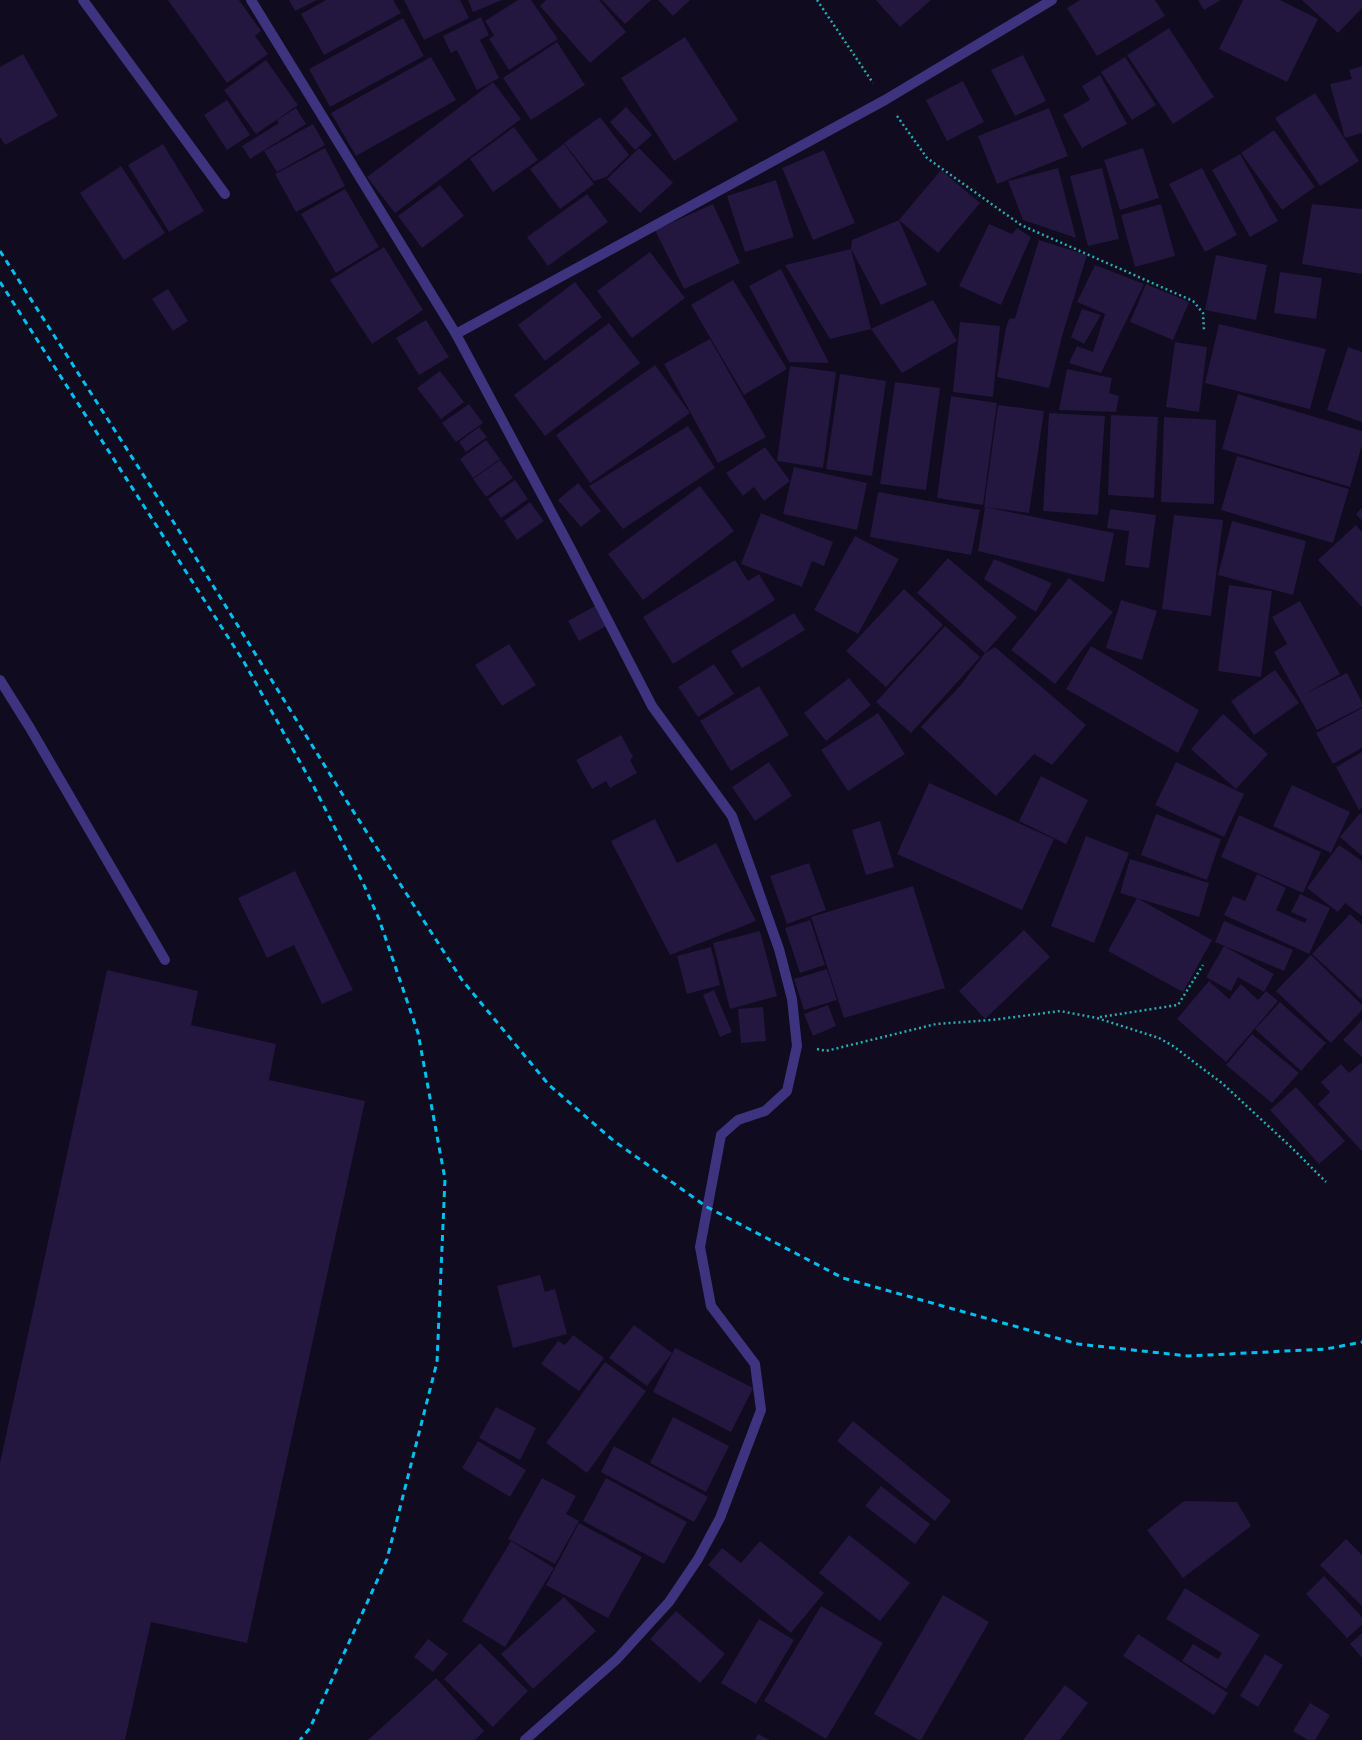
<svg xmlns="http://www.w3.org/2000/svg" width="1362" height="1740" font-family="Figtree,sans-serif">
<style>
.building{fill:#23163f}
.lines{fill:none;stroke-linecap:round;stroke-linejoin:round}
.path{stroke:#26adb4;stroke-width:2.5;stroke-dasharray:2 3;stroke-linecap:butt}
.service{stroke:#3e337f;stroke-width:10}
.minor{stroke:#3e337f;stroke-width:10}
.rail{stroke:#00c0f2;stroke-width:3;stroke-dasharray:6 5;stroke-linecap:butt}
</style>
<rect width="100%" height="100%" fill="#100b1e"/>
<g class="building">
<path d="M 168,0 L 239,0 L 261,31 L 255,36 L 268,54 L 227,83 Z"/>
<path d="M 289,0 L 317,0 L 295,11 Z"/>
<path d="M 326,0 L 393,0 L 401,13 L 324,55 L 301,14 Z"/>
<path d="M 404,0 L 460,0 L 469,18 L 424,40 Z"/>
<path d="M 468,0 L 502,0 L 473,12 Z"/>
<path d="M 518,0 L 531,0 L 558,39 L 509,70 L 489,39 L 494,35 L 485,21 Z"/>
<path d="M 546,0 L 599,0 L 626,32 L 590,63 L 540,6 Z"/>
<path d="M 602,0 L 651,0 L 625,24 Z"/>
<path d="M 658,0 L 690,0 L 673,16 Z"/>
<path d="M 876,0 L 931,0 L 900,27 Z"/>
<path d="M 1080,0 L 1155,0 L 1165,16 L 1097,56 L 1067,8 Z"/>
<path d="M 1198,0 L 1221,0 L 1204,10 Z"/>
<path d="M 1243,0 L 1280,0 L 1318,19 L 1287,82 L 1219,49 Z"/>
<path d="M 1302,0 L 1362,0 L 1362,8 L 1338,33 Z"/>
<path d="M 481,17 L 489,35 L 480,40 L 499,78 L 477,90 L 457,50 L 451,53 L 443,36 Z"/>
<path d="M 403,18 L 424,56 L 330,107 L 309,69 Z"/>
<path d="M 1169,28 L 1214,97 L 1173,124 L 1127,55 Z"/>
<path d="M 685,37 L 738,120 L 674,161 L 621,78 Z"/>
<path d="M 557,42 L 585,85 L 531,120 L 503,78 Z"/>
<path d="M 23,54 L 58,116 L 5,145 L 0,137 L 0,67 Z"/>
<path d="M 1023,55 L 1046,101 L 1015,116 L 991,70 Z"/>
<path d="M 431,57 L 456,100 L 356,156 L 331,113 Z"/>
<path d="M 1125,57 L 1156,105 L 1132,120 L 1101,72 Z"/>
<path d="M 266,60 L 298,105 L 256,134 L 224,90 Z"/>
<path d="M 1362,66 L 1362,133 L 1345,138 L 1330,84 L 1352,79 L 1349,70 Z"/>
<path d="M 1100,75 L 1127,124 L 1082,148 L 1063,115 L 1090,100 L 1082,86 Z"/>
<path d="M 963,81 L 984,122 L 947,141 L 926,100 Z"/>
<path d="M 493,82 L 521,119 L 395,213 L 367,177 Z"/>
<path d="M 1315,93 L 1359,161 L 1320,186 L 1275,118 Z"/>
<path d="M 227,100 L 250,135 L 227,150 L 204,115 Z"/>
<path d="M 626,107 L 652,135 L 635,150 L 610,122 Z"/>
<path d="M 296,108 L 306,124 L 250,159 L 242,146 L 279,123 L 277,120 Z"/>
<path d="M 1049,108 L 1068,156 L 997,184 L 978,136 Z"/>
<path d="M 600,117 L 629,155 L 606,177 L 594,181 L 564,143 Z"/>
<path d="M 313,124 L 325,145 L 277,172 L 264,151 Z"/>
<path d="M 514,127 L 538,160 L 493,192 L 470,159 Z"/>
<path d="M 1274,130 L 1315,187 L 1282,210 L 1241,153 Z"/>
<path d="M 163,144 L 204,211 L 169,232 L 128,165 Z"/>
<path d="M 564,144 L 594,184 L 560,209 L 530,169 Z"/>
<path d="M 325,148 L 345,186 L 296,212 L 275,174 Z"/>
<path d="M 639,148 L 673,183 L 640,213 L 607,179 Z"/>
<path d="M 1143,148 L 1159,198 L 1120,210 L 1104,160 Z"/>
<path d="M 824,150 L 855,223 L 813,240 L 782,168 Z"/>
<path d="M 1240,154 L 1278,221 L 1250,237 L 1212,170 Z"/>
<path d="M 121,166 L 165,233 L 124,260 L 80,193 Z"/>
<path d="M 1058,168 L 1076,238 L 1023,220 L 1008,181 Z"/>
<path d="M 1102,168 L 1119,239 L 1088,246 L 1070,176 Z"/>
<path d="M 1202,168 L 1237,235 L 1205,252 L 1169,184 Z"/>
<path d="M 941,170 L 980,203 L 938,253 L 899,220 Z"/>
<path d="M 776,180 L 794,237 L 745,252 L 727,196 Z"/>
<path d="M 440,185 L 464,216 L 422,248 L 398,216 Z"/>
<path d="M 345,189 L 379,247 L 336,273 L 301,214 Z"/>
<path d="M 587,194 L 608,222 L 548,266 L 527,237 Z"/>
<path d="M 713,204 L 740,263 L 684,289 L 655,230 Z"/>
<path d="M 1161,204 L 1175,256 L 1135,267 L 1121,215 Z"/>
<path d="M 1312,204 L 1362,209 L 1362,274 L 1302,264 Z"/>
<path d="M 899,220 L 927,285 L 881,305 L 851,249 L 852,240 Z"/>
<path d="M 989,224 L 1012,234 L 1017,228 L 1031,237 L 1001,305 L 959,286 Z"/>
<path d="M 1039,240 L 1087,255 L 1063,333 L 1049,388 L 997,377 L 1006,328 L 1009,319 L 1015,318 Z"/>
<path d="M 384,247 L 423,310 L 372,344 L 330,280 Z"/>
<path d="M 851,249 L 871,329 L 830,339 L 785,265 Z"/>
<path d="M 650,252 L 685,298 L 632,338 L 597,291 Z"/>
<path d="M 1216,255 L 1267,265 L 1256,320 L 1205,310 Z"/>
<path d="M 1095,265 L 1144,284 L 1101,373 L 1069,363 L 1077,346 L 1093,352 L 1105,314 L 1077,302 Z"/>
<path d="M 781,269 L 829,363 L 789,362 L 749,286 Z"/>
<path d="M 1280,272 L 1322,278 L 1316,319 L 1274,313 Z"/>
<path d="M 733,280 L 787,369 L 744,395 L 691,305 Z"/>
<path d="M 575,282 L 602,317 L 545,361 L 518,325 Z"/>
<path d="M 1146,284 L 1189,302 L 1173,340 L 1130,322 Z"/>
<path d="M 168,289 L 188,321 L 173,331 L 152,299 Z"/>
<path d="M 933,300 L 957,341 L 902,373 L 871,329 Z"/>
<path d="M 1082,309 L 1101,315 L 1084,344 L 1071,337 Z"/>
<path d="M 426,320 L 449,357 L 419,375 L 396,338 Z"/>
<path d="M 960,322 L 1000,326 L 993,397 L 953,392 Z"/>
<path d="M 609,323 L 640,363 L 545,436 L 514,395 Z"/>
<path d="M 1219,324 L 1326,349 L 1310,409 L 1205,383 Z"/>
<path d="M 710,339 L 766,437 L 718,463 L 664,364 Z"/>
<path d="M 1175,342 L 1207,347 L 1199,412 L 1166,407 Z"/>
<path d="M 1348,347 L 1362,352 L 1362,422 L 1327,410 Z"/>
<path d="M 655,365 L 690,413 L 590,483 L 556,435 Z"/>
<path d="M 790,366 L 836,372 L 823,468 L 777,461 Z"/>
<path d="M 1067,369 L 1112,378 L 1109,393 L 1119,396 L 1116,412 L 1059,410 Z"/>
<path d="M 440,371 L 464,402 L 441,419 L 417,388 Z"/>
<path d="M 840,374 L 886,381 L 872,476 L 826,469 Z"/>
<path d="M 895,382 L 940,388 L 926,490 L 880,484 Z"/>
<path d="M 1238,394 L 1362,431 L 1362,445 L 1350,487 L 1222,449 Z"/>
<path d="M 951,396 L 997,403 L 983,505 L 937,498 Z"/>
<path d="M 469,404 L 483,423 L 456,442 L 442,423 Z"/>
<path d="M 998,405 L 1044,411 L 1029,513 L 984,507 Z"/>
<path d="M 1049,413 L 1105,416 L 1098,515 L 1043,511 Z"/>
<path d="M 1111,415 L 1158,417 L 1154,498 L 1108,495 Z"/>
<path d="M 1164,417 L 1216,420 L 1214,504 L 1161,502 Z"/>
<path d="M 688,426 L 715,468 L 623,529 L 589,486 Z"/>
<path d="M 479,427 L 487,437 L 466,452 L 459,442 Z"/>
<path d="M 486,440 L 500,459 L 473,478 L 460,459 Z"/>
<path d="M 765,447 L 790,481 L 764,501 L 754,487 L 743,496 L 726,473 Z"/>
<path d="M 1237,456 L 1349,489 L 1333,543 L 1221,510 Z"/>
<path d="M 500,460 L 513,478 L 486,497 L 473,479 Z"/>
<path d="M 794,467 L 867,483 L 857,530 L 783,514 Z"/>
<path d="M 515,480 L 528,499 L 501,518 L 488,499 Z"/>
<path d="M 578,483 L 601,511 L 581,527 L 558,500 Z"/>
<path d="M 700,486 L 734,531 L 643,600 L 608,554 Z"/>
<path d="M 878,492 L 980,510 L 971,555 L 870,537 Z"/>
<path d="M 530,502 L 544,521 L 517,540 L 504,521 Z"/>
<path d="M 985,507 L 1114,533 L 1104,582 L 978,551 Z"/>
<path d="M 1362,508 L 1362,521 L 1356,514 Z"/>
<path d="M 1110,509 L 1156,515 L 1149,568 L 1125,565 L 1129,531 L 1107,528 Z"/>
<path d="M 761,513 L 833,542 L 824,566 L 812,561 L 802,587 L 741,564 Z"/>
<path d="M 1174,515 L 1223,520 L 1211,616 L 1162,609 Z"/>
<path d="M 1232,521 L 1306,541 L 1293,595 L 1218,575 Z"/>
<path d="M 1356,525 L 1362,532 L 1362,607 L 1318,560 Z"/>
<path d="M 855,536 L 899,559 L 858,634 L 814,610 Z"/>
<path d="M 948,558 L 1017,617 L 985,653 L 917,593 Z"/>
<path d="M 994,559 L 1052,583 L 1036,612 L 984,579 Z"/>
<path d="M 735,560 L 748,581 L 759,574 L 775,600 L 673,664 L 643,617 Z"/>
<path d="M 1069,578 L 1113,612 L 1055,684 L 1011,650 Z"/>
<path d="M 1229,585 L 1272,591 L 1261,677 L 1218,671 Z"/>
<path d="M 904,589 L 943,625 L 886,687 L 846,651 Z"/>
<path d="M 1121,600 L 1157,611 L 1142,660 L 1106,648 Z"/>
<path d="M 1300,601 L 1340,674 L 1305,694 L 1347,673 L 1362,702 L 1362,707 L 1317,730 L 1274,652 L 1287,644 L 1272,617 Z"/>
<path d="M 595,606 L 606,626 L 579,641 L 568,621 Z"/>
<path d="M 794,613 L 805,630 L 742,668 L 731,651 Z"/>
<path d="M 945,626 L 980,657 L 911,733 L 876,702 Z"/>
<path d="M 509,644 L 536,685 L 502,706 L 475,665 Z"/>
<path d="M 1091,646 L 1199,710 L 1178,753 L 1066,689 Z"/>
<path d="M 995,647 L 1086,725 L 1052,765 L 1034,754 L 996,796 L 921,727 L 960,686 L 985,653 Z"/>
<path d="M 714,664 L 734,694 L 698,717 L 678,687 Z"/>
<path d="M 1275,670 L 1299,703 L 1254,735 L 1231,701 Z"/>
<path d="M 849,678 L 871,705 L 826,741 L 804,713 Z"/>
<path d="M 759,686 L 789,735 L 731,771 L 700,721 Z"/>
<path d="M 1362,708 L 1362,748 L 1333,764 L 1316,733 Z"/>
<path d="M 878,713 L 905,754 L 848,791 L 821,750 Z"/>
<path d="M 1223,714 L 1268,754 L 1236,789 L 1191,749 Z"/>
<path d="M 621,735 L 633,757 L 630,760 L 637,773 L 610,788 L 606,781 L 592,789 L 576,760 Z"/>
<path d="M 1362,752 L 1362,808 L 1359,810 L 1336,767 Z"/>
<path d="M 769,762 L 792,796 L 755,821 L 732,787 Z"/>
<path d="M 1176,762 L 1244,794 L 1224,837 L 1155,805 Z"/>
<path d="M 1041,776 L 1088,800 L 1066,844 L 1019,821 Z"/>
<path d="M 929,783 L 1054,839 L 1022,910 L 897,854 Z"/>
<path d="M 1292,785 L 1350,812 L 1331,853 L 1273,826 Z"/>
<path d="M 1360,813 L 1362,814 L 1362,856 L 1340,837 Z"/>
<path d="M 1156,814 L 1221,839 L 1207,880 L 1141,855 Z"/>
<path d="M 1239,815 L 1321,852 L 1303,893 L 1221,857 Z"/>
<path d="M 655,819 L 677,863 L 716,843 L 756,921 L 670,955 L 611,841 Z"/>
<path d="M 880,821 L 894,867 L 866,875 L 852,830 Z"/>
<path d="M 1086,836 L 1129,853 L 1094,943 L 1051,926 Z"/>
<path d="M 1339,845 L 1362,861 L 1362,916 L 1345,903 L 1338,912 L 1307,888 Z"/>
<path d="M 1130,859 L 1209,883 L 1199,917 L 1120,893 Z"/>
<path d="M 809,863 L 826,910 L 787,924 L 770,876 Z"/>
<path d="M 295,871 L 353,990 L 322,1004 L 294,945 L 267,958 L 238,898 Z"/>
<path d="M 1257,874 L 1286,888 L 1276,910 L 1305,923 L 1307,919 L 1291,912 L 1300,894 L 1330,908 L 1309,954 L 1224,915 L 1233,896 L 1245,901 Z"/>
<path d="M 913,886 L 945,988 L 844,1018 L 811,917 Z"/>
<path d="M 1137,898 L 1212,940 L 1183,992 L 1108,951 Z"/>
<path d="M 1350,914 L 1362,925 L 1362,1000 L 1312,954 Z"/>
<path d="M 810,920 L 825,965 L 800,973 L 785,928 Z"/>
<path d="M 1224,921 L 1293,950 L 1284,971 L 1215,942 Z"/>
<path d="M 1024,930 L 1050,957 L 985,1019 L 959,991 Z"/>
<path d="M 760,931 L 777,996 L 730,1009 L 713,943 Z"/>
<path d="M 1224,946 L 1274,974 L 1264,992 L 1238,977 L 1231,991 L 1206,977 Z"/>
<path d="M 711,947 L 720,985 L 687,994 L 677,956 Z"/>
<path d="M 1311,955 L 1362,1005 L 1362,1010 L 1331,1043 L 1276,991 Z"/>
<path d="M 827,969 L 837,1000 L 804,1010 L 794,979 Z"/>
<path d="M 107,970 L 198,991 L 191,1025 L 276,1044 L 269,1080 L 365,1101 L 247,1643 L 151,1622 L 125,1740 L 0,1740 L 0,1463 Z"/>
<path d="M 1209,981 L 1229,999 L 1241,984 L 1258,1000 L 1266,991 L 1278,1001 L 1226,1062 L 1177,1019 Z"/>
<path d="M 714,990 L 732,1032 L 720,1037 L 703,995 Z"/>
<path d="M 1280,1002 L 1326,1043 L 1301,1071 L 1255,1029 Z"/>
<path d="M 828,1005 L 836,1026 L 813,1036 L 804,1014 Z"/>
<path d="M 763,1007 L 766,1041 L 741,1043 L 738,1009 Z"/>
<path d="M 1362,1020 L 1362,1057 L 1343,1040 Z"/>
<path d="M 1252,1034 L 1299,1073 L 1272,1103 L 1226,1065 Z"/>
<path d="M 1361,1063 L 1362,1064 L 1362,1151 L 1318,1104 L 1330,1092 L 1321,1082 L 1341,1064 L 1349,1073 Z"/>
<path d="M 1296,1087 L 1345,1141 L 1319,1164 L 1270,1110 Z"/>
<path d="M 540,1275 L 545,1292 L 555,1289 L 567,1334 L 513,1348 L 497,1286 Z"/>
<path d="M 634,1325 L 672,1353 L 647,1386 L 609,1358 Z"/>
<path d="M 573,1335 L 604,1358 L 579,1391 L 541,1364 L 558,1341 L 565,1345 Z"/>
<path d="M 675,1348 L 753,1388 L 731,1432 L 653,1392 Z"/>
<path d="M 605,1362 L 646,1391 L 587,1473 L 546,1443 Z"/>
<path d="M 496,1407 L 536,1428 L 520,1460 L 479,1438 Z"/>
<path d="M 673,1417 L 729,1446 L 706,1492 L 650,1463 Z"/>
<path d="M 853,1421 L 951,1501 L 935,1521 L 837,1441 Z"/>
<path d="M 478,1441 L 526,1470 L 510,1497 L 462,1468 Z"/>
<path d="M 614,1446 L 708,1497 L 694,1522 L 601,1472 Z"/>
<path d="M 542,1478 L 576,1496 L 566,1514 L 579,1521 L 555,1564 L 508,1539 Z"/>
<path d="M 606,1478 L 687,1522 L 664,1564 L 583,1521 Z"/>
<path d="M 881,1486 L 930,1524 L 915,1544 L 865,1506 Z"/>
<path d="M 1184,1501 L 1237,1502 L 1251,1526 L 1183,1578 L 1147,1530 Z"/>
<path d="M 579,1523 L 642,1557 L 608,1618 L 546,1585 Z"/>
<path d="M 849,1535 L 910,1583 L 880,1621 L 819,1573 Z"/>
<path d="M 1346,1539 L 1362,1555 L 1362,1606 L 1320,1565 Z"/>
<path d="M 511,1541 L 554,1568 L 505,1647 L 462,1621 Z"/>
<path d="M 760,1541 L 824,1593 L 791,1633 L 708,1565 L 722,1548 L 741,1563 Z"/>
<path d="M 1324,1576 L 1362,1617 L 1362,1625 L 1347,1638 L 1306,1594 Z"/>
<path d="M 1185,1588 L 1260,1635 L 1226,1689 L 1182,1661 L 1193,1644 L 1218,1659 L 1222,1653 L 1166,1619 Z"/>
<path d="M 943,1595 L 989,1622 L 921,1740 L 919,1740 L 874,1714 Z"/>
<path d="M 564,1597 L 596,1631 L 533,1689 L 501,1654 Z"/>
<path d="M 821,1606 L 883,1643 L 826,1739 L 764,1701 Z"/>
<path d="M 676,1611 L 725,1654 L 700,1683 L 650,1639 Z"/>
<path d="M 759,1619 L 794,1640 L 756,1704 L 721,1683 Z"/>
<path d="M 1362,1633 L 1362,1658 L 1350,1644 Z"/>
<path d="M 1138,1634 L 1228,1693 L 1214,1715 L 1123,1656 Z"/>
<path d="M 428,1639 L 448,1654 L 433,1672 L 414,1657 Z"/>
<path d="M 480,1643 L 528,1691 L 493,1727 L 444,1679 Z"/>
<path d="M 1265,1654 L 1283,1665 L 1258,1707 L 1240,1696 Z"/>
<path d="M 436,1678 L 484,1731 L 475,1740 L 368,1740 Z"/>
<path d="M 1065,1685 L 1088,1703 L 1060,1740 L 1023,1740 Z"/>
<path d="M 1310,1703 L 1330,1715 L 1315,1740 L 1308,1740 L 1293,1731 Z"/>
<path d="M 758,1734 L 770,1740 L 755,1740 Z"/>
</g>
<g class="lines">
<g class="path">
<path d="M 817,0 L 873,83"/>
<path d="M 897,116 L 927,158 L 1021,225 L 1193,301 L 1203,313 L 1204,330"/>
<path d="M 1100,1017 L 1178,1005 L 1203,965"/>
<path d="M 817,1049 L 826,1051 L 936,1024 L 992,1020 L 1060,1011 L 1097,1018 L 1159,1038 L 1173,1046 L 1223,1084 L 1292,1148 L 1326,1182"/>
</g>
<path class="service" d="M 0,680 L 30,728 L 165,960"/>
<g class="minor">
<path d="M 83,0 L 225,194"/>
<path d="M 251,0 L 456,334 L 572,551 L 652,706 L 732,816 L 779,949 L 792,999 L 797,1046 L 787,1091 L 765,1111 L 738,1120 L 721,1135 L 700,1247 L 711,1306 L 755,1364 L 761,1410 L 720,1518 L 698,1559 L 669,1602 L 617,1659 L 525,1740"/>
<path d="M 456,334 L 885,100 L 1052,0"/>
</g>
<g class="rail">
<path d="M 0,251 L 176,526 L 346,800 L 462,980 L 549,1085 L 614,1141 L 707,1207 L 843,1278 L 1078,1344 L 1188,1356 L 1326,1349 L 1362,1342"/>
<path d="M 0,282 L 244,662 L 314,787 L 363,883 L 379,919 L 418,1033 L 445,1179 L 437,1362 L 387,1559 L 310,1728 L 300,1740"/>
</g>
</g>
</svg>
